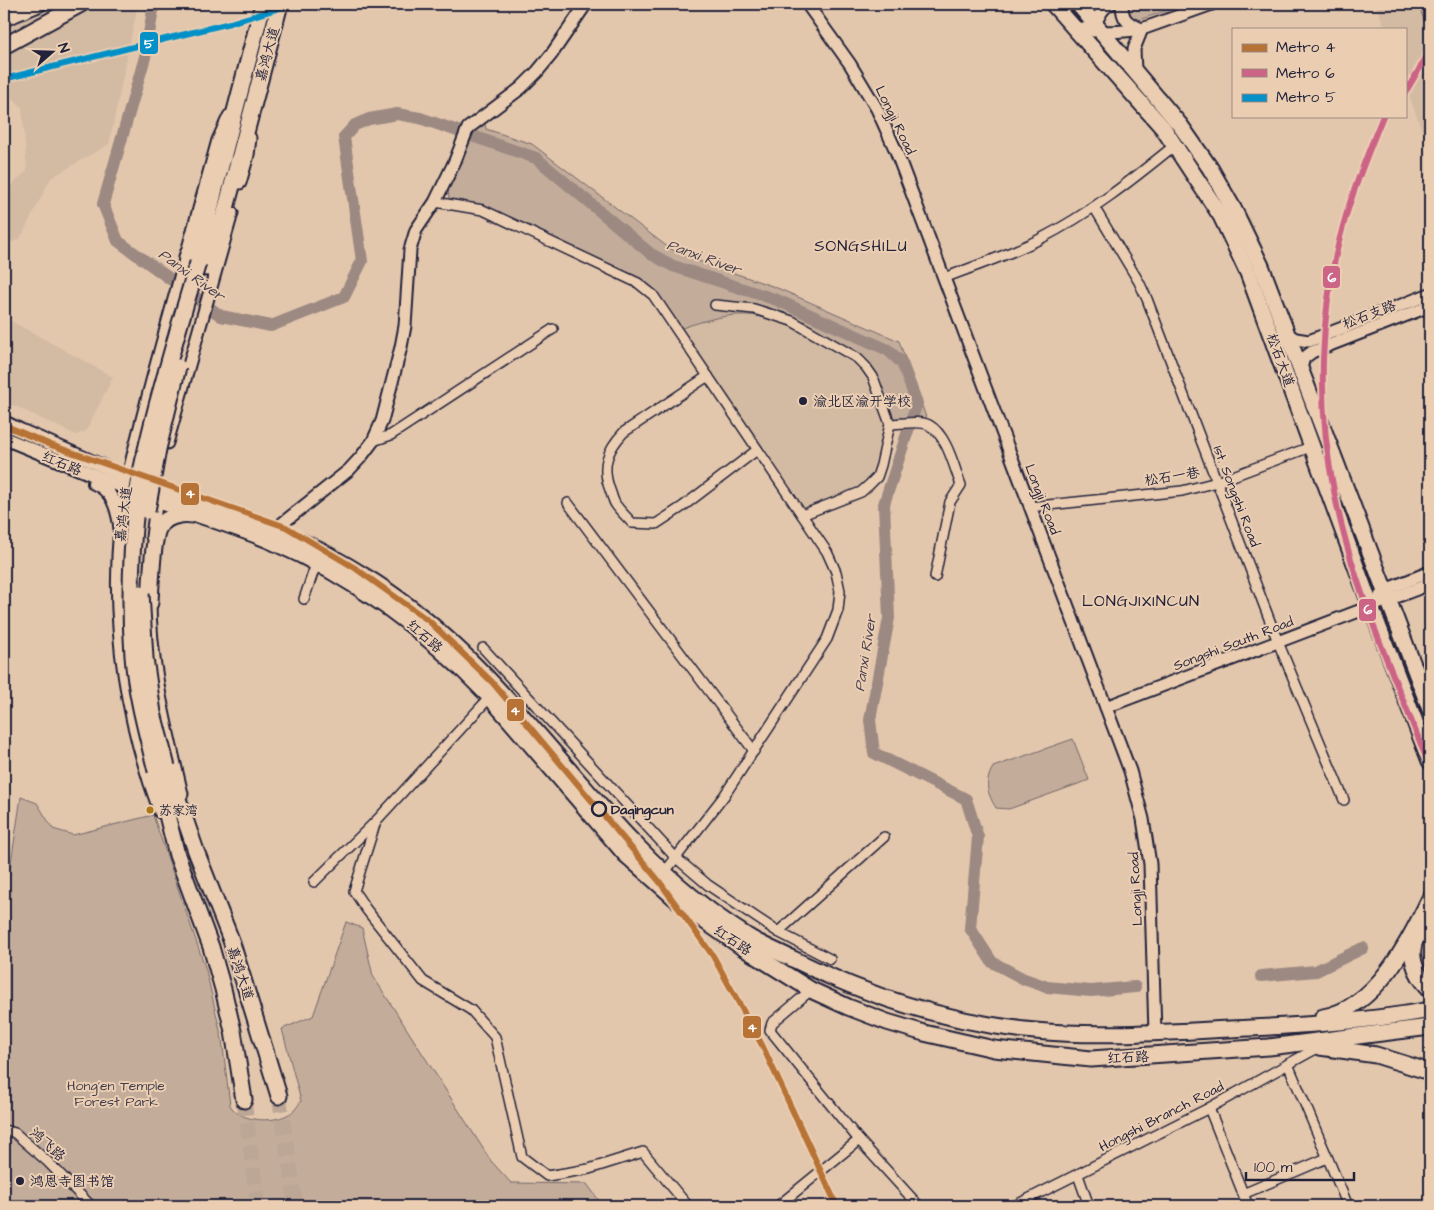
<svg xmlns="http://www.w3.org/2000/svg" width="1434" height="1210" font-family="'Architects Daughter','LXGW WenKai TC',sans-serif">
<style>
.built{fill:#d3baa3}
.green{fill:#c3ac9a;stroke:#72676a}
.lines{fill:none;stroke-linecap:round;stroke-linejoin:round}
.river{stroke:#9c8982;stroke-width:12}
.highway-tunnel{stroke:#bca696;stroke-width:15;stroke-dasharray:15 8;stroke-linecap:butt}
.street-casing{stroke:#22223b;stroke-width:12}
.secondary-casing{stroke:#22223b;stroke-width:15}
.primary-casing{stroke:#22223b;stroke-width:16}
.highway-casing{stroke:#22223b;stroke-width:19}
.street{stroke:#ebceb2;stroke-width:9}
.secondary{stroke:#ebceb2;stroke-width:11}
.primary{stroke:#ebceb2;stroke-width:12}
.highway{stroke:#ebceb2;stroke-width:15}
.highway-bridge-casing{stroke:#22223b;stroke-width:19;stroke-linecap:butt}
.highway-bridge{stroke:#ebceb2;stroke-width:15}
.metro-1-casing{stroke:#ebceb2;stroke-width:10}
.metro-2-casing{stroke:#ebceb2;stroke-width:10}
.metro-3-casing{stroke:#ebceb2;stroke-width:10}
.metro-1{stroke:#b77235;stroke-width:6}
.metro-2{stroke:#cc6486;stroke-width:6}
.metro-3{stroke:#0590c7;stroke-width:6}
.poi-dot{fill:#22223b;stroke:#ebceb2;stroke-width:2}
.stop-dot{fill:#ebceb2;stroke:#22223b;stroke-width:2.5}
.bus-dot{fill:#ac7815;stroke:#ebceb2;stroke-width:2}
.labels{text-anchor:middle;stroke-width:4;stroke-linejoin:round;paint-order:stroke}
.bus-label{font-size:13px;fill:#22223b;stroke:#ebceb2;text-anchor:start}
.street-label{font-size:14px;fill:#22223b;stroke:#ebceb2}
.poi-label{font-size:14px;fill:#22223b;stroke:#ebceb2;text-anchor:start}
.stop-label{font-size:14px;font-weight:bold;fill:#22223b;stroke:#ebceb2;text-anchor:start}
.park-label{font-size:14px;fill:#423e4e;stroke:#ebceb2}
.water-label{font-size:15px;font-style:italic;fill:#474150;stroke:#ebceb2}
.quarter-label{font-size:16px;letter-spacing:1px;fill:#22223b;stroke:#ebceb2}
.line-badge{stroke:#ebceb2;stroke-width:2}
.badge-label{font-size:14px;text-anchor:middle;font-weight:bold;fill:#fff}
</style>
<rect width="100%" height="100%" fill="#e3c7ad"/>
<filter id="ink" filterUnits="userSpaceOnUse"><feTurbulence type="fractalNoise" baseFrequency=".02" numOctaves="2"/><feDisplacementMap in="SourceGraphic" scale="10" xChannelSelector="R" yChannelSelector="G"/><feConvolveMatrix kernelMatrix="1 2 1 2 8 2 1 2 1" color-interpolation-filters="sRGB"/></filter>
<g filter="url(#ink)">
<g class="built">
<path d="M 4,4 L 138,4 L 109,144 L 51,178 L 20,239 L 4,245 L 4,192 L 27,171 L 22,107 L 4,91 Z"/>
<path d="M 1376,4 L 1430,4 L 1430,153 L 1405,84 L 1405,29 L 1385,29 Z"/>
<path d="M 738,314 L 754,315 L 789,325 L 854,360 L 864,369 L 870,379 L 886,424 L 878,465 L 873,476 L 866,484 L 802,510 L 679,329 L 709,319 Z"/>
<path d="M 4,317 L 113,377 L 86,431 L 76,435 L 4,401 Z"/>
</g>
<g class="green">
<path d="M 1128,4 L 1186,4 L 1139,20 L 1130,17 L 1126,6 Z"/>
<path d="M 1430,5 L 1430,37 L 1420,9 Z"/>
<path d="M 484,120 L 486,129 L 532,144 L 669,248 L 687,257 L 775,287 L 899,341 L 927,420 L 886,424 C 880,406 876,385 865,370 C 855,358 837,351 824,344 C 764,311 745,306 679,329 L 656,294 L 483,206 L 449,198 L 448,189 L 474,130 Z"/>
<path d="M 1073,739 L 1089,780 L 1009,809 L 996,808 C 987,793 984,783 993,767 Z"/>
<path d="M 21,797 L 37,803 L 53,829 L 73,835 L 153,815 L 206,970 L 222,1039 L 230,1105 C 239,1122 272,1123 287,1115 C 294,1112 297,1107 301,1101 L 282,1029 L 313,1016 L 346,922 L 362,928 L 373,976 L 491,1161 L 511,1183 L 587,1184 L 603,1206 L 4,1206 L 4,895 L 7,889 Z"/>
</g>
<g class="lines">
<g class="river">
<path d="M 154,4 L 145,57 L 103,204 L 118,241 L 221,316 L 271,326 L 344,297 L 362,261 L 344,137 L 355,125 L 369,119 L 397,114 L 420,118 L 536,158 L 651,254 L 673,266 L 777,300 L 888,350 L 902,363 L 917,403 L 884,504 L 889,618 L 870,720 L 874,753 L 966,799 L 978,837 L 970,928 L 992,962 L 1024,979 L 1047,987 L 1091,991 L 1135,987"/>
<path d="M 1261,976 L 1316,971 L 1363,948"/>
</g>
<g class="highway-tunnel">
<path d="M 279,1096 L 296,1206"/>
<path d="M 244,1100 L 258,1206"/>
</g>
<g class="street-casing">
<g id="street">
<path d="M 435,202 L 483,210 L 638,283 L 653,295 L 802,515 L 827,552 L 836,572 L 840,591 L 838,610 L 827,639 L 724,796 L 664,873"/>
<path d="M 1094,207 L 1139,282 L 1147,299 L 1278,642 L 1344,800"/>
<path d="M 944,278 C 975,266 1009,255 1040,239 C 1089,214 1132,180 1175,145"/>
<path d="M 715,305 L 754,309 L 792,321 L 857,358 L 866,367 L 873,377 L 890,424 L 881,465 L 877,477 L 869,485 L 861,492 L 802,515"/>
<path d="M 708,376 L 624,432 C 607,450 601,466 610,490 C 612,495 613,501 616,505 C 620,511 627,517 632,523 L 656,524 L 682,507 L 757,450"/>
<path d="M 890,424 C 901,424 920,420 929,425 C 947,435 954,467 961,485 L 950,502 L 935,577"/>
<path d="M 373,441 L 391,435 L 553,329"/>
<path d="M 568,503 L 754,751"/>
<path d="M 1029,507 L 1182,491 L 1217,482 L 1313,446"/>
<path d="M 304,599 L 316,564"/>
<path d="M 483,648 L 675,857 L 708,885 L 778,932 L 830,959"/>
<path d="M 376,821 L 354,891 L 366,909 L 423,981 L 471,1010 L 495,1037 L 522,1157 L 547,1176 L 589,1169 L 643,1152 L 688,1206"/>
<path d="M 314,882 L 376,821 L 490,697"/>
<path d="M 778,932 L 884,837"/>
<path d="M 811,990 L 772,1023 L 770,1030 L 859,1140 L 919,1206"/>
<path d="M 1288,1064 L 1348,1206"/>
<path d="M 1209,1108 L 1248,1206"/>
<path d="M 4,1130 L 15,1133 L 48,1162 L 91,1206"/>
<path d="M 1078,1175 L 1089,1206"/>
<path d="M 1243,1194 L 1327,1158"/>
<path d="M 778,1206 L 859,1140"/>
<path d="M 1014,1206 L 1209,1108 L 1319,1047"/>
</g>
</g>
<g class="secondary-casing">
<g id="secondary">
<path d="M 807,4 L 850,64 L 877,109 L 896,151 L 1130,771 L 1143,819 L 1150,864 L 1155,1033"/>
<path d="M 1122,4 C 1122,20 1127,23 1142,29"/>
<path d="M 1072,26 C 1100,33 1114,33 1142,29"/>
<path d="M 1094,31 C 1095,22 1101,9 1110,4"/>
<path d="M 1135,71 L 1134,49 L 1142,29 L 1212,4"/>
<path d="M 240,183 L 248,155 L 250,138"/>
<path d="M 1285,333 L 1296,339 L 1309,341 L 1430,294"/>
<path d="M 1300,371 L 1304,358 L 1312,352 L 1430,306"/>
<path d="M 167,443 L 232,213"/>
<path d="M 274,530 L 349,470 L 361,457 L 373,441 L 382,421 L 401,347 L 405,326 L 410,250 L 416,230 L 435,202 L 455,161 L 468,128 L 521,88 L 537,72 L 551,55 L 586,4"/>
<path d="M 152,537 L 157,496"/>
<path d="M 150,595 C 149,663 167,729 182,794"/>
<path d="M 1380,596 L 1385,590 L 1430,572"/>
<path d="M 1106,707 L 1430,584"/>
<path d="M 160,812 C 125,719 111,625 120,526 C 125,480 138,436 149,392 C 171,308 195,224 218,140 L 229,116"/>
</g>
</g>
<g class="primary-casing">
<g id="primary">
<path d="M 4,422 L 20,430 L 128,477"/>
<path d="M 4,438 L 145,496"/>
<path d="M 94,483 C 113,491 117,507 120,525"/>
</g>
</g>
<g class="highway-casing">
<g id="highway">
<path d="M 1053,4 L 1163,128 L 1221,216 L 1248,273 L 1371,607 L 1430,761"/>
<path d="M 1078,4 L 1180,125 L 1210,168 L 1234,210 L 1261,266 L 1430,709"/>
<path d="M 4,18 L 38,4"/>
<path d="M 4,46 L 81,4"/>
<path d="M 187,257 L 199,228"/>
<path d="M 198,263 L 214,192 L 263,4"/>
<path d="M 206,268 L 224,216 L 280,4"/>
<path d="M 128,477 C 176,496 227,511 275,530 C 310,544 343,562 374,582 C 457,635 519,712 582,785 C 600,805 617,827 637,846 C 670,880 707,911 747,936 C 761,945 778,952 793,959 C 869,997 951,1023 1035,1031 C 1099,1037 1166,1032 1230,1029 C 1296,1026 1364,1022 1430,1010"/>
<path d="M 156,500 C 194,514 233,525 271,541 C 354,577 428,632 490,697 L 626,855 L 686,908 L 742,947 L 811,990 L 848,1007 L 887,1022 L 924,1033 L 994,1049 L 1091,1059 L 1269,1047 L 1430,1027"/>
<path d="M 150,603 C 151,586 152,544 158,529 C 164,517 180,513 192,515"/>
<path d="M 167,767 L 196,851 L 231,940 L 279,1096"/>
<path d="M 156,771 L 177,855 L 211,947 L 223,989 L 233,1031 L 244,1100"/>
<path d="M 1419,933 C 1406,953 1415,974 1430,989"/>
<path d="M 1323,1017 C 1376,1008 1409,942 1430,898"/>
<path d="M 1320,1047 L 1376,1055 L 1430,1072"/>
</g>
</g>
<use href="#street" class="street"/>
<use href="#secondary" class="secondary"/>
<use href="#primary" class="primary"/>
<use href="#highway" class="highway"/>
<g class="highway-bridge-casing">
<g id="highway-bridge">
<path d="M 147,511 L 158,449 L 178,367"/>
<path d="M 141,593 L 145,658 L 153,713 L 167,767"/>
<path d="M 156,771 C 147,734 136,695 133,656 C 129,601 131,545 138,490 C 142,462 150,433 157,405 C 170,358 183,311 198,263"/>
</g>
</g>
<use href="#highway-bridge" class="highway-bridge"/>
<g class="metro-1-casing">
<path id="metro-1" d="M 4,425 L 51,445 L 286,527 L 355,568 L 429,621 L 492,682 L 659,881 L 713,956 L 762,1045 L 837,1206"/>
</g>
<g class="metro-2-casing">
<g id="metro-2">
<path d="M 1405,93 L 1430,51"/>
<path d="M 1383,116 C 1369,150 1355,184 1345,219 C 1319,307 1316,406 1335,496 C 1353,588 1396,680 1430,767"/>
</g>
</g>
<g class="metro-3-casing">
<path id="metro-3" d="M 4,79 L 230,23 L 293,4"/>
</g>
<use href="#metro-1" class="metro-1"/>
<use href="#metro-2" class="metro-2"/>
<use href="#metro-3" class="metro-3"/>
</g>
</g>
<g class="poi-dot">
<circle cx="803" cy="401" r="5"/>
<circle cx="20" cy="1181" r="5"/>
</g>
<circle class="stop-dot" cx="599" cy="809" r="7"/>
<circle class="bus-dot" cx="150" cy="810" r="4.5"/>
<g class="labels">
<g class="bus-label">
<text x="159" y="815">苏家湾</text>
</g>
<g class="street-label">
<text transform="translate(267 54) rotate(-75)" y="5">嘉鸿大道</text>
<text transform="translate(896 120) rotate(64)" y="5">Longji Road</text>
<text transform="translate(1369 314) rotate(-21)" y="5">松石支路</text>
<text transform="translate(1281 360) rotate(70)" y="5">松石大道</text>
<text transform="translate(62 463) rotate(22)" y="5">红石路</text>
<text transform="translate(1172 476) rotate(-9)" y="5">松石一巷</text>
<text transform="translate(1237 496) rotate(69)" y="5">1st. Songshi Road</text>
<text transform="translate(1043 499) rotate(69)" y="5">Longji Road</text>
<text transform="translate(123 514) rotate(-83)" y="5">嘉鸿大道</text>
<text transform="translate(425 636) rotate(41)" y="5">红石路</text>
<text transform="translate(1233 643) rotate(-21)" y="5">Songshi South Road</text>
<text transform="translate(1135 889) rotate(-93)" y="5">Longji Road</text>
<text transform="translate(733 940) rotate(34)" y="5">红石路</text>
<text transform="translate(241 973) rotate(72)" y="5">嘉鸿大道</text>
<text transform="translate(1128 1057) rotate(-3)" y="5">红石路</text>
<text transform="translate(1161 1116) rotate(-27)" y="5">Hongshi Branch Road</text>
<text transform="translate(48 1144) rotate(42)" y="5">鸿飞路</text>
</g>
<g class="poi-label">
<text x="813" y="406">渝北区渝开学校</text>
<text x="30" y="1186">鸿恩寺图书馆</text>
</g>
<g class="stop-label">
<text x="611" y="814">Daqingcun</text>
</g>
<g class="park-label">
<text x="116" y="1090">Hong'en Temple<tspan x="116" dy="16">Forest Park</tspan></text>
</g>
<g class="water-label">
<text transform="translate(704 257) rotate(20)" y="5">Panxi River</text>
<text transform="translate(192 275) rotate(36)" y="5">Panxi River</text>
<text transform="translate(865 653) rotate(-81)" y="5">Panxi River</text>
</g>
<g class="quarter-label">
<text x="861" y="251">SONGSHILU</text>
<text x="1141" y="606">LONGJIXINCUN</text>
</g>
</g>
<g class="line-badge">
<rect x="139" y="31" width="20" height="24" rx="5" fill="#0590c7"/>
<rect x="1322" y="265" width="19" height="24" rx="5" fill="#cc6486"/>
<rect x="180" y="482" width="20" height="24" rx="5" fill="#b77235"/>
<rect x="1358" y="598" width="19" height="24" rx="5" fill="#cc6486"/>
<rect x="506" y="698" width="19" height="24" rx="5" fill="#b77235"/>
<rect x="742" y="1015" width="20" height="24" rx="5" fill="#b77235"/>
</g>
<g class="badge-label">
<text x="149" y="48">5</text>
<text x="1332" y="282">6</text>
<text x="190" y="498">4</text>
<text x="1368" y="614">6</text>
<text x="515" y="715">4</text>
<text x="752" y="1032">4</text>
</g>
<rect width="1434" height="1210" fill="none" stroke="#ebceb2" stroke-width="20"/>
<rect x="10" y="10" width="1414" height="1190" fill="none" stroke="#22223b" stroke-width="2" filter="url(#ink)"/>
<rect x="1232" y="28" width="175" height="90" fill="#ebceb2" stroke="#9b8982"/>
<rect x="1242" y="44" width="25" height="8" fill="#b77235" stroke="#9b8982"/>
<text x="1276" y="52" font-size="15" fill="#22223b">Metro 4</text>
<rect x="1242" y="69" width="25" height="8" fill="#cc6486" stroke="#9b8982"/>
<text x="1276" y="78" font-size="15" fill="#22223b">Metro 6</text>
<rect x="1242" y="94" width="25" height="8" fill="#0590c7" stroke="#9b8982"/>
<text x="1276" y="102" font-size="15" fill="#22223b">Metro 5</text>
<g transform="translate(52 52) rotate(70)" stroke="#ebceb2" stroke-width="4" paint-order="stroke">
<path d="M0-4L9 19L0 12L-9 19Z" fill="#22223b"/>
<text y="-8" font-size="14" font-weight="bold" text-anchor="middle" fill="#22223b">N</text>
</g>
<path d="M1246 1172v8h108v-8" fill="none" stroke="#22223b" stroke-width="2.5"/>
<text x="1254" y="1172" font-size="15" fill="#22223b" stroke="#ebceb2" stroke-width="4" paint-order="stroke">100 m</text>
</svg>
